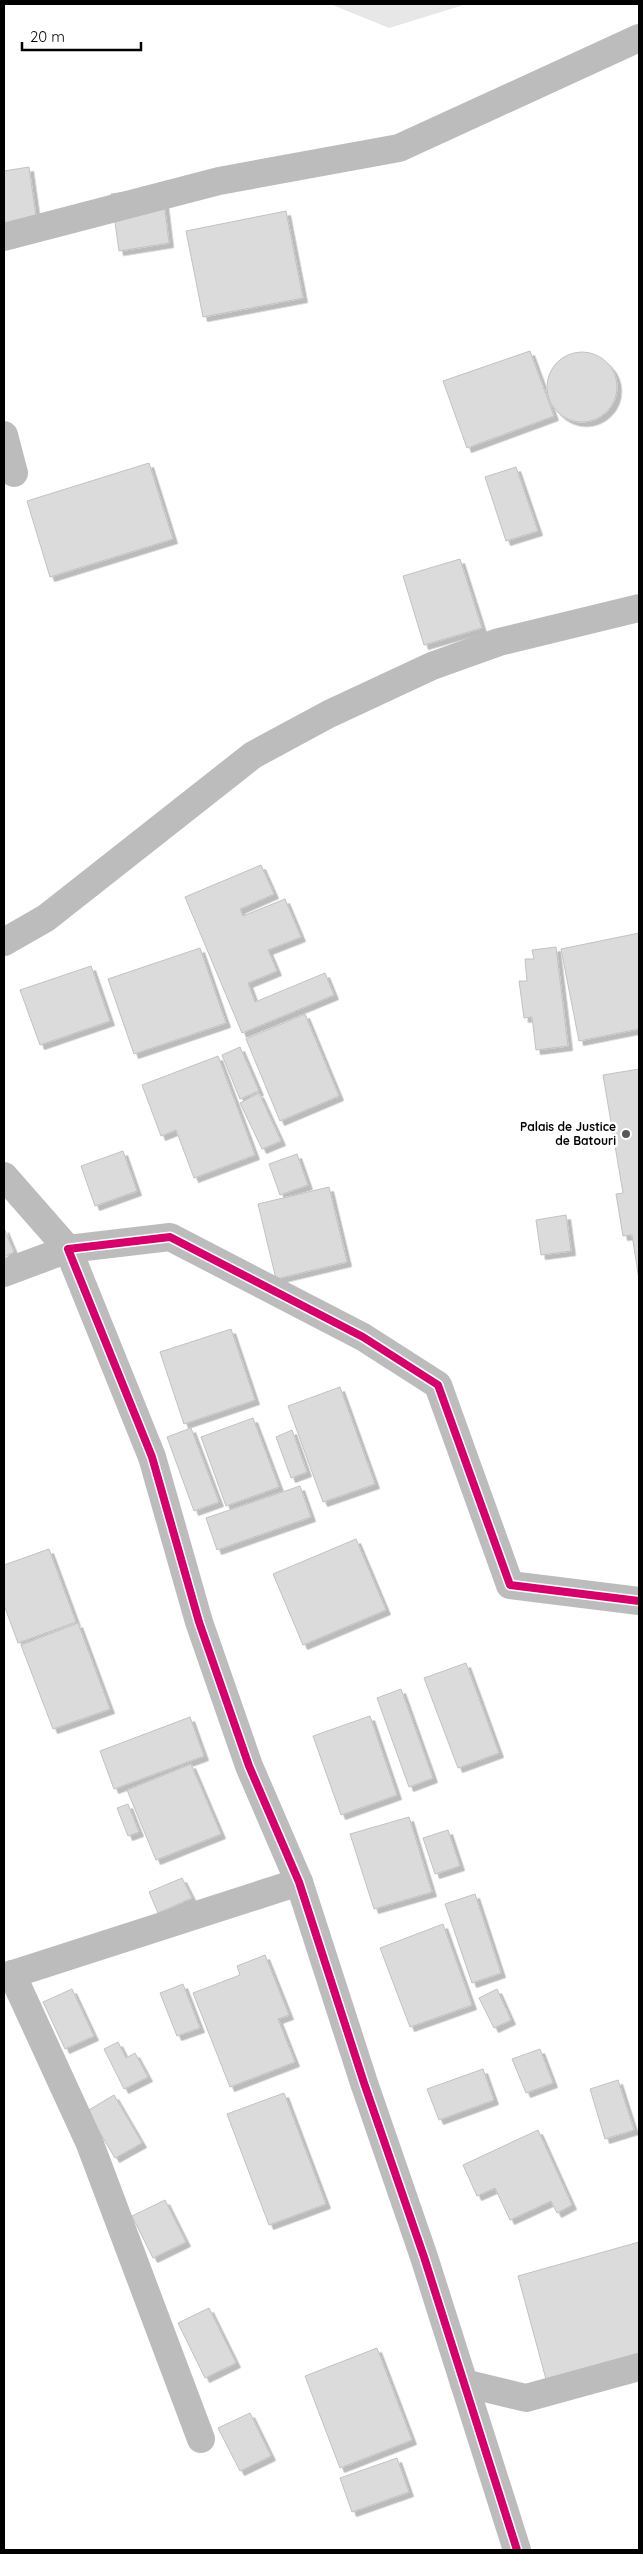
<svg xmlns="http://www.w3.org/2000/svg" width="643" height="2554" font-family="Quicksand,sans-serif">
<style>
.green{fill:#e7e7e7}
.building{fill:#dbdbdb;stroke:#c2c2c2;filter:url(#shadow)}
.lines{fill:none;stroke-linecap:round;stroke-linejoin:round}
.minor{stroke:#bcbcbc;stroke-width:28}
.cycleway-casing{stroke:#fff;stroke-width:11}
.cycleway{stroke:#d6006c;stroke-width:8}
.poi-dot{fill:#595959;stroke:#fff;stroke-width:2}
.labels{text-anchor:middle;stroke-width:5;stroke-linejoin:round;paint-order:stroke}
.poi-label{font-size:12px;font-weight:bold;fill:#000;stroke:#fff;text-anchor:end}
</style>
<defs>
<filter id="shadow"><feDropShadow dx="4.5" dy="4.5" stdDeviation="0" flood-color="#0004"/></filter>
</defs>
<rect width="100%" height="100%" fill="#fff"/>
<path class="green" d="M 330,4 L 467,4 L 389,28 Z"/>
<g class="building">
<path d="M 29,167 L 38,230 L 4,235 L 4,171 Z"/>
<path d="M 162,187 L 169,243 L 119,251 L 111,194 Z"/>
<path d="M 286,211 L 303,298 L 203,317 L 186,231 Z"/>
<path d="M 530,351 L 554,416 L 467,448 L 443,381 Z"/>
<circle cx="582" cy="387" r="35"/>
<path d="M 149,463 L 173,539 L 50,577 L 27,501 Z"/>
<path d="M 516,467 L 538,531 L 506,541 L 485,477 Z"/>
<path d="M 460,559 L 482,628 L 424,645 L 403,576 Z"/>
<path d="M 261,865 L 274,894 L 240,909 L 243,916 L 285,899 L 301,937 L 268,950 L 277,971 L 248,983 L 255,1002 L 325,973 L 334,995 L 242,1033 L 185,897 Z"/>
<path d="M 639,933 L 639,1029 L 579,1041 L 561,949 Z"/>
<path d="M 556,947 L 568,1046 L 536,1050 L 532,1017 L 524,1018 L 519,981 L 527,981 L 525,959 L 534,959 L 532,950 Z"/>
<path d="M 200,948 L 226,1023 L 134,1054 L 108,979 Z"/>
<path d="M 91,966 L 110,1021 L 40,1045 L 20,990 Z"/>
<path d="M 305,1014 L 339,1096 L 280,1121 L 246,1039 Z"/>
<path d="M 240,1047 L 259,1091 L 240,1099 L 222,1055 Z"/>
<path d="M 218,1056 L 255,1155 L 194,1178 L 176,1130 L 161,1136 L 142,1085 Z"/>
<path d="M 639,1069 L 639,1279 L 632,1235 L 623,1236 L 616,1194 L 623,1193 L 603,1075 Z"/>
<path d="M 259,1093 L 281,1141 L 262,1149 L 240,1103 Z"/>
<path d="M 123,1151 L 137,1191 L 95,1206 L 81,1166 Z"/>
<path d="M 297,1154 L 308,1185 L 280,1195 L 269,1164 Z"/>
<path d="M 329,1187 L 347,1262 L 276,1279 L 258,1204 Z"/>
<path d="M 566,1215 L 571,1251 L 541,1255 L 536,1220 Z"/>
<path d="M 4,1228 L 14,1252 L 4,1257 Z"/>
<path d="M 231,1329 L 255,1400 L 184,1424 L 160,1352 Z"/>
<path d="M 340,1387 L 375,1484 L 323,1502 L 288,1406 Z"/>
<path d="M 253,1418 L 279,1487 L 226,1506 L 201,1437 Z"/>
<path d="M 191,1428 L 219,1502 L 194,1511 L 167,1437 Z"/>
<path d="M 292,1430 L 307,1472 L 291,1478 L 276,1437 Z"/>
<path d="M 300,1486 L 311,1517 L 217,1550 L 206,1518 Z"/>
<path d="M 356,1539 L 386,1610 L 303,1645 L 273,1574 Z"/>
<path d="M 49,1549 L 76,1622 L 18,1643 L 4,1605 L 4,1565 Z"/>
<path d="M 78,1623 L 110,1709 L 53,1729 L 21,1645 Z"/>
<path d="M 466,1663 L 499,1753 L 458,1768 L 424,1678 Z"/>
<path d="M 401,1689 L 433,1778 L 409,1787 L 377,1698 Z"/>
<path d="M 370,1716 L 397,1795 L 341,1815 L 313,1736 Z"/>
<path d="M 190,1717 L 204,1756 L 114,1789 L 100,1751 Z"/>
<path d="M 191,1764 L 221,1834 L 156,1860 L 127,1790 Z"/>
<path d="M 128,1804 L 139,1832 L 128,1836 L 117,1808 Z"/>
<path d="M 409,1817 L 432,1892 L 374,1909 L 350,1834 Z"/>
<path d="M 448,1830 L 460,1866 L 435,1874 L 423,1838 Z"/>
<path d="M 182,1878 L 192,1898 L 158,1913 L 149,1892 Z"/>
<path d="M 475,1894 L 501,1973 L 472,1983 L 445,1904 Z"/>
<path d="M 443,1924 L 472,2005 L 410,2027 L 380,1948 Z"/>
<path d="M 265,1955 L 289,2015 L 278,2019 L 295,2062 L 230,2087 L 193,1993 L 240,1975 L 237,1966 Z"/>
<path d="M 183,1984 L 200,2028 L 177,2036 L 160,1993 Z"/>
<path d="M 72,1989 L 94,2036 L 65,2049 L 43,2002 Z"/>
<path d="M 497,1989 L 511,2020 L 494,2028 L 479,1998 Z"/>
<path d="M 118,2042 L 126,2058 L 135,2053 L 148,2077 L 124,2089 L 104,2049 Z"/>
<path d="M 540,2049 L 553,2083 L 526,2093 L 512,2059 Z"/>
<path d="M 483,2069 L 494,2100 L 439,2120 L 427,2089 Z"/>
<path d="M 618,2080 L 634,2130 L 605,2139 L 590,2089 Z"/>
<path d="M 284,2093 L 326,2204 L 269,2225 L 227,2114 Z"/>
<path d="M 114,2095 L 142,2143 L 115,2158 L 87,2111 Z"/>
<path d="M 538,2130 L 572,2205 L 557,2213 L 551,2201 L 510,2220 L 495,2188 L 477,2196 L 463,2165 Z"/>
<path d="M 165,2200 L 186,2242 L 153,2258 L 132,2216 Z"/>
<path d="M 639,2242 L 639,2358 L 547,2383 L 518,2276 Z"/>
<path d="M 209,2308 L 236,2363 L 205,2378 L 178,2323 Z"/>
<path d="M 377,2348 L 412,2440 L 340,2468 L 305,2376 Z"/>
<path d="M 250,2413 L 271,2456 L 240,2471 L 218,2428 Z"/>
<path d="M 397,2458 L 409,2492 L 352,2512 L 340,2478 Z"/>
</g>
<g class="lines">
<g class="minor">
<path d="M 4,237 L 219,181 L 399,148 L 639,38"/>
<path d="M 4,435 L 14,473"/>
<path d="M 4,942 L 46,918 L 253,755 L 329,714 L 432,666 L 499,642 L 639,608"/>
<path d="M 4,1176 L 68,1249 L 4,1273"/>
<path d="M 12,1974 L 90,2144 L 201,2439"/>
<path d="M 4,1977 L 299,1882"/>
<path d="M 464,2383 L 526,2398 L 639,2367"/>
<path d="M 517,2550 L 424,2257 L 364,2083 L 299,1882 L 249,1766 L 199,1622 L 152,1457 L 68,1249 L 170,1237 L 363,1337 L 438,1385 L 510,1585 L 639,1601"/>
</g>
<g class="cycleway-casing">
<path id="cycleway" d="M 517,2550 L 424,2257 L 364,2083 L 299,1882 L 249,1766 L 199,1622 L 152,1457 L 68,1249 L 170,1237 L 363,1337 L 438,1385 L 510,1585 L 639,1601"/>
</g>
<use href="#cycleway" class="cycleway"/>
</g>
<circle class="poi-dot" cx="626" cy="1134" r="5"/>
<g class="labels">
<g class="poi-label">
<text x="616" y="1131">Palais de Justice<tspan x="616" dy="14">de Batouri</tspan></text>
</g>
</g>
<rect width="643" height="2554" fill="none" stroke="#000000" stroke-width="10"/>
<path d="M22 42v8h119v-8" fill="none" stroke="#000000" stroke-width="2.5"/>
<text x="30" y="42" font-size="15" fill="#000000" stroke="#ffffff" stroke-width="4" paint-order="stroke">20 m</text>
</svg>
